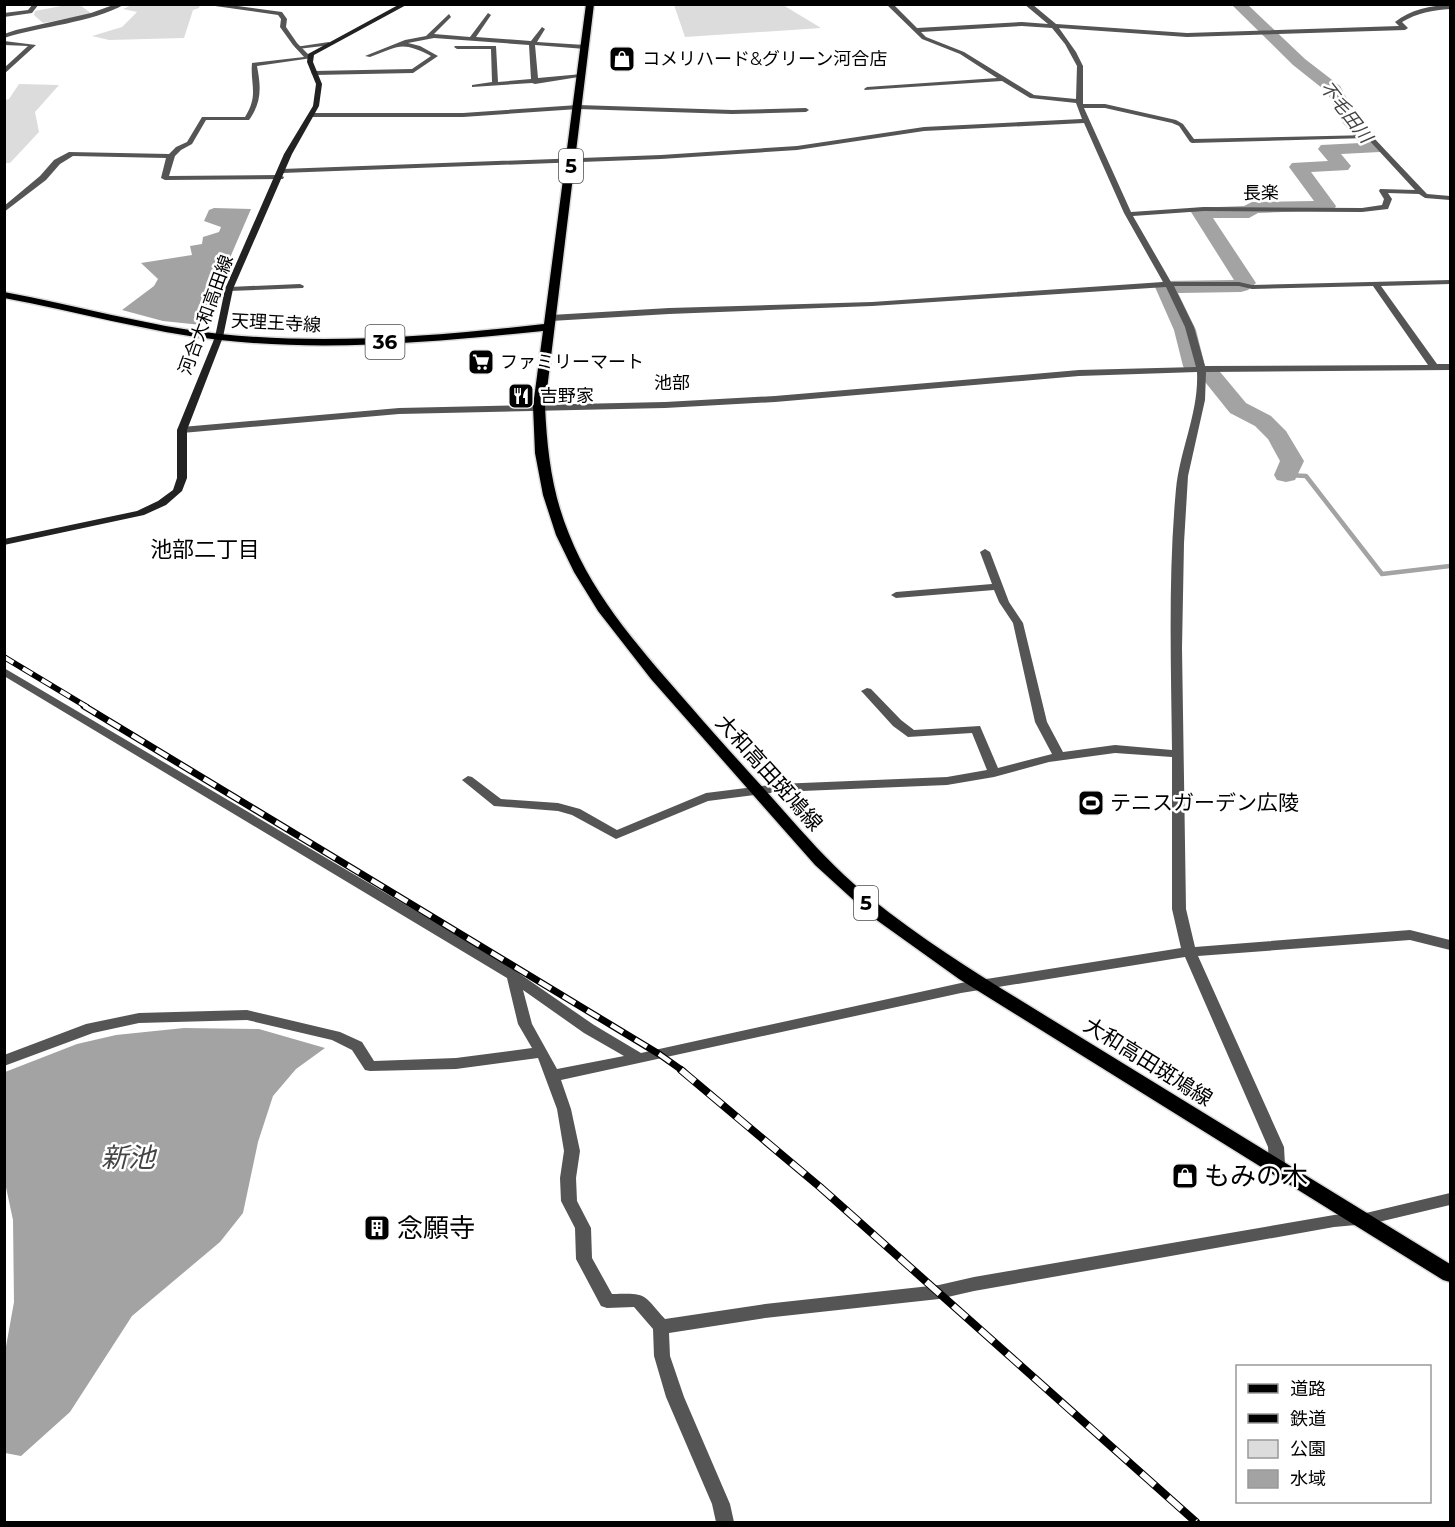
<svg xmlns="http://www.w3.org/2000/svg" width="1455" height="1527" font-family="Montserrat,'Noto Sans JP',sans-serif">
<style>
.green{fill:#dcdcdc}
.water{fill:#a3a3a3}
.lines{fill:none;stroke-linecap:round;stroke-linejoin:round}
.stream{stroke:#a3a3a3;stroke-width:4.5}
.river{fill:#a3a3a3;fill-rule:evenodd}
.primary-casing{stroke:#dbdbdb;stroke-width:3}
.minor{fill:#555;fill-rule:evenodd}
.tertiary{fill:#555;fill-rule:evenodd}
.secondary{fill:#222;fill-rule:evenodd}
.primary{fill:#000;fill-rule:evenodd}
.rail-far2-casing{stroke:#000;stroke-width:6}
.rail-far1-casing{stroke:#000;stroke-width:7}
.rail-casing{stroke:#000;stroke-width:8}
.rail-far2{stroke:#fff;stroke-width:4;stroke-dasharray:11;stroke-linecap:butt}
.rail-far1{stroke:#fff;stroke-width:4.5;stroke-dasharray:14;stroke-linecap:butt}
.rail{stroke:#fff;stroke-width:6;stroke-dasharray:18;stroke-linecap:butt}
.labels{text-anchor:middle;stroke-width:5;stroke-linejoin:round;paint-order:stroke}
.far-poi-label{font-size:18px;fill:#000;stroke:#fff;text-anchor:start}
.far-water-label{font-size:18px;font-style:italic;fill:#444;stroke:#fff}
.far-neighbourhood-label{font-size:18px;fill:#000;stroke:#fff}
.far-street-label{font-size:18px;fill:#000;stroke:#fff}
.shield{fill:#fff;stroke:#4c4c4c;stroke-width:1.5}
.shield-label{font-size:20px;font-weight:bold;fill:#000}
.street-label{font-size:21px;fill:#000;stroke:#fff}
.poi-label{font-size:21px;fill:#000;stroke:#fff;text-anchor:start}
.neighbourhood-label{font-size:22px;fill:#000;stroke:#fff}
.near-poi-label{font-size:26px;fill:#000;stroke:#fff;text-anchor:start}
.near-water-label{font-size:27px;font-style:italic;fill:#444;stroke:#fff}
</style>
<rect width="100%" height="100%" fill="#fff"/>
<g class="green">
<path d="M 72,4 L 80,5 L 92,14 L 43,23 L 34,15 L 35,11 Z"/>
<path d="M 134,4 L 196,4 L 200,5 L 199,8 L 193,10 L 184,38 L 109,40 L 92,36 L 122,27 L 137,12 L 123,9 Z"/>
<path d="M 674,5 L 783,5 L 821,28 L 685,37 Z"/>
<path d="M 19,84 L 59,85 L 35,112 L 39,132 L 10,163 L 5,163 L 5,100 L 9,99 Z"/>
</g>
<g class="water">
<path d="M 214,208 L 251,209 L 201,325 L 163,321 L 122,310 L 154,286 L 158,279 L 141,263 L 192,255 L 190,246 L 202,244 L 203,237 L 219,232 L 221,227 L 204,221 L 209,210 Z"/>
<path d="M 184,1028 L 259,1029 L 325,1048 L 296,1069 L 273,1096 L 258,1142 L 243,1213 L 220,1242 L 132,1316 L 70,1412 L 21,1456 L 5,1453 L 5,1352 L 14,1302 L 13,1220 L 4,1178 L 5,1072 L 77,1044 L 116,1035 Z"/>
</g>
<g class="lines">
<path class="stream" d="M 1286,475 L 1306,476 L 1382,574 L 1450,566"/>
<path class="river" d="M 1231,4 L 1247,4 L 1305,59 L 1340,86 L 1359,121 L 1383,148 L 1380,152 L 1341,154 L 1351,166 L 1348,170 L 1311,172 L 1336,206 L 1334,210 L 1258,213 L 1249,218 L 1213,218 L 1256,283 L 1248,290 L 1241,292 L 1178,293 L 1196,330 L 1205,366 L 1216,367 L 1246,403 L 1271,416 L 1286,431 L 1304,461 L 1295,480 L 1286,482 L 1277,480 L 1274,475 L 1280,461 L 1268,439 L 1255,426 L 1230,413 L 1197,372 L 1186,371 L 1183,366 L 1174,330 L 1155,287 L 1158,283 L 1165,281 L 1234,280 L 1191,212 L 1193,208 L 1244,206 L 1252,202 L 1314,201 L 1289,167 L 1292,163 L 1328,161 L 1318,149 L 1321,145 L 1360,143 L 1343,123 L 1327,92 L 1293,65 Z"/>
<g class="primary-casing">
<path id="primary" d="M 586,4 L 594,4 L 545,406 C 547,451 552,493 569,534 C 595,600 645,654 691,707 C 721,742 752,775 782,809 C 805,835 828,861 854,884 C 900,924 951,957 1002,989 L 1450,1264 L 1450,1282 L 1443,1280 L 959,979 L 871,916 L 815,865 L 651,679 L 598,611 L 574,572 L 556,535 L 543,495 L 535,453 L 533,406 L 543,331 C 436,342 327,352 220,340 C 147,332 76,311 4,298 L 4,292 C 76,305 147,326 220,334 C 328,345 437,336 544,324 Z"/>
</g>
<g class="minor">
<path d="M 33,4 L 39,4 L 32,13 L 4,17 L 4,13 L 28,10 Z"/>
<path d="M 116,4 L 125,4 C 91,23 42,26 4,38 L 4,34 L 16,30 L 91,13 Z"/>
<path d="M 201,4 L 223,4 L 282,12 L 287,19 L 286,27 L 297,43 L 312,58 L 257,66 C 261,87 262,102 249,120 L 206,120 L 192,144 L 181,150 L 175,156 L 169,176 L 280,175 L 284,177 L 283,179 L 165,180 L 161,178 L 166,158 L 73,156 L 60,164 L 46,180 L 4,212 L 4,206 L 40,176 L 54,160 L 69,152 L 169,154 L 176,147 L 187,142 L 202,117 L 245,117 C 259,95 250,85 252,63 L 304,57 L 293,45 L 280,27 L 281,19 L 278,15 Z"/>
<path d="M 886,4 L 893,4 L 917,28 L 1022,22 L 1048,24 L 1024,4 L 1032,4 L 1056,24 L 1187,33 L 1399,26 L 1395,22 C 1410,10 1431,5 1450,5 L 1450,9 C 1433,10 1417,13 1402,22 L 1408,28 L 1405,30 L 1187,37 L 1059,28 L 1076,52 L 1083,66 L 1083,104 L 1105,104 L 1176,120 L 1183,124 L 1194,139 L 1371,135 L 1427,194 L 1450,196 L 1450,200 L 1425,198 L 1419,194 L 1388,193 L 1392,199 L 1388,209 L 1362,212 L 1204,211 L 1133,216 L 1171,282 L 1239,282 L 1252,285 L 1450,280 L 1450,284 L 1381,286 L 1437,364 L 1450,364 L 1450,370 L 1206,372 L 1205,400 L 1188,476 L 1184,543 L 1182,648 L 1186,909 L 1195,947 L 1410,930 L 1450,940 L 1450,950 L 1410,940 L 1198,956 L 1284,1147 L 1285,1165 L 1282,1169 L 1277,1171 L 1272,1169 L 1269,1165 L 1268,1147 L 1185,957 L 961,993 L 561,1080 L 571,1109 L 580,1151 L 576,1178 L 577,1201 L 591,1228 L 592,1258 L 612,1294 C 647,1293 642,1293 665,1319 L 765,1304 L 939,1285 L 974,1277 L 1334,1215 L 1361,1213 L 1367,1214 L 1369,1219 L 1367,1224 L 1334,1227 L 974,1291 L 939,1299 L 765,1318 L 669,1333 L 670,1356 L 684,1397 L 730,1504 L 734,1522 L 716,1522 L 712,1504 L 666,1397 L 654,1356 L 653,1329 L 634,1307 L 607,1308 L 601,1306 L 576,1259 L 575,1228 L 561,1201 L 560,1178 L 564,1151 L 557,1109 L 538,1058 L 456,1069 L 370,1071 L 365,1070 L 352,1050 L 332,1040 L 247,1020 L 139,1023 L 93,1033 L 4,1066 L 4,1055 L 86,1024 L 139,1013 L 247,1010 L 340,1032 L 362,1042 L 374,1061 L 456,1058 L 532,1048 L 518,1024 L 507,978 L 4,676 L 4,668 L 501,961 L 594,1025 L 641,1053 L 961,983 L 1181,948 L 1172,909 L 1172,757 L 1115,753 L 1049,762 L 994,777 L 947,785 L 778,792 L 708,801 L 616,839 L 572,815 L 558,811 L 494,806 L 462,780 L 468,776 L 472,777 L 501,799 L 558,803 L 580,809 L 617,830 L 706,793 L 778,784 L 947,777 L 987,770 L 972,733 L 908,737 L 893,726 L 863,693 L 861,691 L 867,688 L 871,689 L 901,720 L 914,730 L 980,726 L 998,768 L 1052,754 L 1035,722 L 1013,623 L 999,602 L 994,590 L 896,598 L 891,595 L 896,592 L 992,584 L 980,552 L 985,549 L 990,552 L 1009,602 L 1023,623 L 1047,722 L 1063,752 L 1115,745 L 1172,750 C 1171,663 1168,575 1176,489 C 1180,449 1199,412 1197,372 L 1079,376 L 775,402 L 665,408 L 399,414 L 182,433 L 177,430 L 182,427 L 399,408 L 665,402 L 775,396 L 1079,370 L 1196,367 L 1185,327 L 1166,287 L 872,306 L 669,314 L 551,321 L 547,318 L 551,315 L 669,308 L 872,302 L 1163,282 L 1124,213 L 1084,123 L 924,131 L 797,150 L 661,159 L 282,173 L 278,171 L 282,169 L 661,155 L 797,146 L 924,127 L 1082,119 L 1076,103 L 1030,98 L 1002,81 L 865,90 L 864,89 L 867,87 L 997,78 L 960,54 L 922,39 ZM 1022,26 L 1052,28 L 1065,44 L 1077,66 L 1076,99 L 1034,95 L 964,52 L 926,37 L 921,32 ZM 1084,108 L 1105,108 L 1172,123 L 1179,126 L 1190,142 L 1192,143 L 1367,138 L 1415,190 L 1380,189 L 1379,191 L 1384,199 L 1382,205 L 1362,208 L 1204,207 L 1131,212 ZM 1174,286 L 1239,286 L 1252,289 L 1373,286 L 1428,365 L 1205,366 L 1194,327 ZM 523,990 L 584,1033 L 624,1056 L 557,1069 L 532,1024 Z"/>
<path d="M 488,13 L 491,15 L 476,37 L 531,41 L 542,27 L 545,29 L 537,42 L 585,45 L 588,47 L 585,49 L 535,45 L 538,78 L 582,74 L 585,76 L 535,84 L 532,83 L 472,87 L 472,85 L 492,82 L 491,49 L 457,49 L 454,47 L 455,46 L 496,46 L 498,82 L 531,79 L 529,45 L 434,38 L 408,43 L 420,46 L 438,56 L 413,73 L 314,75 L 311,73 L 314,71 L 412,69 L 431,56 C 401,41 400,46 370,57 L 365,56 L 405,40 L 426,36 L 449,14 L 451,17 L 434,34 L 470,37 Z"/>
<path d="M 4,41 L 36,45 L 4,74 L 4,68 L 28,46 L 4,45 Z"/>
<path d="M 578,105 L 732,110 L 806,108 L 809,110 L 806,112 L 732,114 L 578,109 L 463,117 L 312,117 L 309,115 L 312,113 L 463,113 Z"/>
<path d="M 300,284 L 304,286 L 303,288 L 229,291 L 225,289 L 229,287 Z"/>
</g>
<g class="tertiary">
<path d="M 329,42 L 331,45 L 298,49 L 295,47 Z"/>
<path d="M 1450,1193 L 1450,1205 L 1366,1225 L 1360,1224 L 1358,1219 L 1360,1214 L 1366,1213 Z"/>
</g>
<path class="secondary" d="M 400,4 L 408,4 L 314,55 L 313,62 L 322,84 L 319,106 L 292,154 L 233,289 L 223,337 L 187,430 L 187,478 L 182,491 L 166,505 L 144,515 L 4,545 L 4,539 L 137,511 L 158,501 L 173,490 L 177,478 L 177,430 L 215,337 L 225,289 L 284,154 L 313,106 L 316,84 L 307,62 L 308,54 Z"/>
<use href="#primary" class="primary"/>
<g class="rail-far2-casing">
<path id="rail-far2" d="M 4,657 L 87,707"/>
</g>
<g class="rail-far1-casing">
<path id="rail-far1" d="M 84,706 L 659,1054 L 683,1071"/>
</g>
<g class="rail-casing">
<path id="rail" d="M 681,1070 L 820,1187 L 1196,1522"/>
</g>
<use href="#rail-far2" class="rail-far2"/>
<use href="#rail-far1" class="rail-far1"/>
<use href="#rail" class="rail"/>
</g>
<defs>
<g id="shop-square" transform="scale(1.35)"><rect x="-9" y="-9" width="18" height="18" rx="4" fill="#000" stroke="#fff"/><path d="M-5-2.5h2.3a2.7 3.5 0 0 1 5.4 0H5L5.5 6h-11ZM-1.5-2.5h3a1.5 2.3 0 0 0-3 0Z" fill="#fff"/></g>
<g id="supermarket-square" transform="scale(1.35)"><rect x="-9" y="-9" width="18" height="18" rx="4" fill="#000" stroke="#fff"/><path d="M-6-5.5h2.5l.6 2H6L4.5 2H-2.5L-4.4-4H-6ZM-1.5 3.2a1.3 1.3 0 1 0 .1 0ZM3 3.2a1.3 1.3 0 1 0 .1 0Z" fill="#fff"/></g>
<g id="restaurant-square" transform="scale(1.35)"><rect x="-9" y="-9" width="18" height="18" rx="4" fill="#000" stroke="#fff"/><path d="M-5-6h1v4h1v-4h1v4h1v-4h1v5L-1.5 .5V6h-2V.5L-5-1ZM5-6V6H3V1.5H1.5Q1.5-4 5-6Z" fill="#fff"/></g>
<g id="stadium-square" transform="scale(1.35)"><rect x="-9" y="-9" width="18" height="18" rx="4" fill="#000" stroke="#fff"/><path d="M0-5a6.5 5 0 1 0 0 10a6.5 5 0 1 0 0-10ZM-3.5-1.8h7v3.6h-7Z" fill="#fff"/></g>
<g id="building-square" transform="scale(1.35)"><rect x="-9" y="-9" width="18" height="18" rx="4" fill="#000" stroke="#fff"/><path d="M-4-6H4V6H1V3H-1V6H-4ZM-2.5-4.3h1.7v1.8h-1.7ZM.8-4.3h1.7v1.8H.8ZM-2.5-1h1.7V.8h-1.7ZM.8-1h1.7V.8H.8Z" fill="#fff"/></g>
</defs>
<g fill-rule="evenodd">
<use href="#shop-square" x="622" y="59"/>
<use href="#supermarket-square" x="481" y="362"/>
<use href="#restaurant-square" x="521" y="396"/>
<use href="#stadium-square" x="1091" y="803"/>
<use href="#shop-square" x="1185" y="1176"/>
<use href="#building-square" x="377" y="1228"/>
</g>
<g class="labels">
<g class="far-poi-label">
<text x="642" y="65">コメリハード&amp;グリーン河合店</text>
<text x="500" y="368">ファミリーマート</text>
<text x="540" y="402">吉野家</text>
</g>
<g class="far-water-label">
<text transform="translate(1346 112) rotate(52)" y="6">不毛田川</text>
</g>
<g class="far-neighbourhood-label">
<text x="1261" y="199">長楽</text>
<text x="672" y="389">池部</text>
</g>
<g class="far-street-label">
<text transform="translate(206 315) rotate(-70)" y="6">河合大和高田線</text>
<text transform="translate(276 323) rotate(3)" y="6">天理王寺線</text>
</g>
<g class="shield">
<rect x="559" y="149" width="24" height="34" rx="4.5"/>
<rect x="365.5" y="325" width="39" height="34" rx="4.5"/>
<rect x="854" y="886" width="24" height="34" rx="4.5"/>
</g>
<g class="shield-label">
<text x="571" y="173">5</text>
<text x="385" y="349">36</text>
<text x="866" y="910">5</text>
</g>
<g class="street-label">
<text transform="translate(769 773) rotate(48)" y="7">大和高田斑鳩線</text>
<text transform="translate(1148 1062) rotate(32)" y="7">大和高田斑鳩線</text>
</g>
<g class="poi-label">
<text x="1110" y="810">テニスガーデン広陵</text>
</g>
<g class="neighbourhood-label">
<text x="205" y="557">池部二丁目</text>
</g>
<g class="near-poi-label">
<text x="1204" y="1185">もみの木</text>
<text x="397" y="1237">念願寺</text>
</g>
<g class="near-water-label">
<text x="128" y="1167">新池</text>
</g>
</g>
<rect width="1455" height="1527" fill="none" stroke="#000000" stroke-width="12"/>
<rect x="1236" y="1365" width="195" height="138" fill="#ffffff" stroke="#999999" stroke-width="1.5"/>
<rect x="1248" y="1384" width="30" height="9" fill="#000000" stroke="#999999" stroke-width="1.5"/>
<text x="1290" y="1395" font-size="18" fill="#000000">道路</text>
<rect x="1248" y="1414" width="30" height="9" fill="#000000" stroke="#999999" stroke-width="1.5"/>
<text x="1290" y="1425" font-size="18" fill="#000000">鉄道</text>
<rect x="1248" y="1440" width="30" height="18" fill="#dcdcdc" stroke="#999999" stroke-width="1.5"/>
<text x="1290" y="1455" font-size="18" fill="#000000">公園</text>
<rect x="1248" y="1470" width="30" height="18" fill="#a3a3a3" stroke="#999999" stroke-width="1.5"/>
<text x="1290" y="1485" font-size="18" fill="#000000">水域</text>
</svg>
